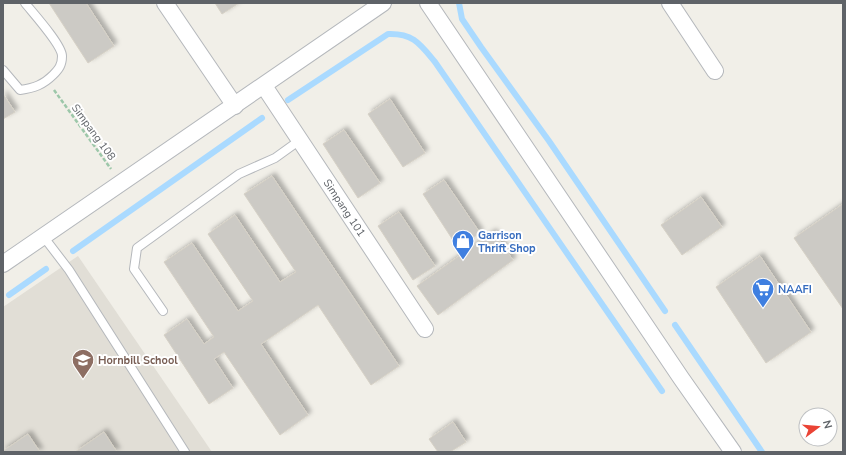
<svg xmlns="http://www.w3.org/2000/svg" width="846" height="455" font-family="'Nunito Sans',sans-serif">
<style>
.education{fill:#e1ded6}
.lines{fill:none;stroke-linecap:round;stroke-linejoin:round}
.stream{stroke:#aadaff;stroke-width:6}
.building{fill:#cccac5;stroke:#d6d1c6;filter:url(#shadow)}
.lane-casing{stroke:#b5b8bc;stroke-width:10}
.street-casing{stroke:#b5b8bc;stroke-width:18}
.path{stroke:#9cc7a9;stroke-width:2.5;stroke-dasharray:4 2;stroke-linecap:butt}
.lane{stroke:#fff;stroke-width:8}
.street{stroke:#fff;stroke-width:16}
.labels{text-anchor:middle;stroke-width:4;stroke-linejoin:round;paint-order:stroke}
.street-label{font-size:11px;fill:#5f6368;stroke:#fff}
.shop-label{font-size:11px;font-weight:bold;fill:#366cbe;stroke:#fff;text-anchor:start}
.education-label{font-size:11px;font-weight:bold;fill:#785e54;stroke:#fff;text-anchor:start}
</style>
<defs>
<filter id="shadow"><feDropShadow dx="3.5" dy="-3.5" stdDeviation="2" flood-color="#0004"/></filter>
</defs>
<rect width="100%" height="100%" fill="#f1efe8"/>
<path class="education" d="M 78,256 L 212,452 L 3,452 L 3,307 Z"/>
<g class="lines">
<g class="stream">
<path d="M 459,3 L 462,19 L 481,47 L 549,141 L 665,311"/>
<path d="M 288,100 L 388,34 C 413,33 420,44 435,62 L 662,391"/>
<path d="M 73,251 L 262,118"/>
<path d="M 9,295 L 46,269"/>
<path d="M 675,325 L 762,452"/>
</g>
</g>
<g class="building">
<path d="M 49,3 L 86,3 L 114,46 L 88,63 Z"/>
<path d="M 215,3 L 239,3 L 222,14 Z"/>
<path d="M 3,94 L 15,112 L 3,119 Z"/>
<path d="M 390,99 L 425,153 L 403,167 L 368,114 Z"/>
<path d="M 344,130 L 380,183 L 358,198 L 323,144 Z"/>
<path d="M 272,176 L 399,366 L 371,385 L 318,305 L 261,344 L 308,415 L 280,435 L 224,352 L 214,359 L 233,388 L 209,404 L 164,335 L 187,319 L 204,344 L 214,337 L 164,262 L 192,243 L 238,311 L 253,301 L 208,234 L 235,215 L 280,282 L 296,272 L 244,194 Z"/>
<path d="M 444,180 L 480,233 L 458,248 L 423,194 Z"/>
<path d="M 701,197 L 722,227 L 682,255 L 661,225 Z"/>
<path d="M 843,204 L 843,309 L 794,238 Z"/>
<path d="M 399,212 L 435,266 L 413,280 L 378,226 Z"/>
<path d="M 493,232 L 513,260 L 438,315 L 417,286 Z"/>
<path d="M 760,256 L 811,332 L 766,363 L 716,287 Z"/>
<path d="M 453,422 L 466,442 L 450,452 L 438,452 L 429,439 Z"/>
<path d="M 104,432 L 117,452 L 75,452 Z"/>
<path d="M 28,434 L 40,452 L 3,452 L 3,451 Z"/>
</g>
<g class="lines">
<g class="lane-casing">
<g id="lane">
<path d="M 3,70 L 20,90 C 34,88 43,85 53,75 C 59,69 62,65 62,56 C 62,45 33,13 25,3"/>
<path d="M 43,236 L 69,270 L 185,452"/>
<path d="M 163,311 L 134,269 L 137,248 L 239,174 L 275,158 L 300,140"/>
</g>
</g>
<g class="street-casing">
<g id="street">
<path d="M 165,3 L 235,106"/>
<path d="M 428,3 L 681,378 L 733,452"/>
<path d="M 670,3 L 715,71"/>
<path id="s1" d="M 264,86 L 425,329"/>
<path d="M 3,264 L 383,3"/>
</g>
</g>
<path class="path" d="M 54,90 L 111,169"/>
<use href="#lane" class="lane"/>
<use href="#street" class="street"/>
</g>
<defs>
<g id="shop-pin" transform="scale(1.15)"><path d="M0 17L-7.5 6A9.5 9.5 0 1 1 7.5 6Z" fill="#3f7fe0" stroke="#fff"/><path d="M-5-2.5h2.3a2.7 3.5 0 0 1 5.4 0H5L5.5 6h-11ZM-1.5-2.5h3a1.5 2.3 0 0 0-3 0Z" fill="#fff"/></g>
<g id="supermarket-pin" transform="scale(1.15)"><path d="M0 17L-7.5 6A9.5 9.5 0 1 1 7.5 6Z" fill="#3f7fe0" stroke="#fff"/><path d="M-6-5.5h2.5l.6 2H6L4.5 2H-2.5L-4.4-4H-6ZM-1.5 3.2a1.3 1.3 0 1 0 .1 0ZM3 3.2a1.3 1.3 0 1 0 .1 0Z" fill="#fff"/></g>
<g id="school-pin" transform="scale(1.15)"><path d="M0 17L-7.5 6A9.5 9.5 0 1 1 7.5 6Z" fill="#8d6e63" stroke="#fff"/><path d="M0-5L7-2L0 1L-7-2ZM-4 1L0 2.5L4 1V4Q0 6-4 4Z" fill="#fff"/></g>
</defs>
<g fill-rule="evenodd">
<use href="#shop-pin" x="463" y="241"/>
<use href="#supermarket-pin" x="763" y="289"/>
<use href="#school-pin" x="83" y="360"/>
</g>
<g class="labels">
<g class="street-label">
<text transform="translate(94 132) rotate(54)" y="4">Simpang 108</text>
<text dy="4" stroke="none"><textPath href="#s1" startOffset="146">Simpang 101</textPath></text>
</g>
<g class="shop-label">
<text x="478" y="239">Garrison<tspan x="478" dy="13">Thrift Shop</tspan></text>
<text x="778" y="293">NAAFI</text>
</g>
<g class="education-label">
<text x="98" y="364">Hornbill School</text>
</g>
</g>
<rect width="846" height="455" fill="none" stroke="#5f6368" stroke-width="8"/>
<g transform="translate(818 427) rotate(74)"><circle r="19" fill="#ffffff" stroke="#bfc1c3"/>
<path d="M0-3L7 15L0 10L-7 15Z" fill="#ea4335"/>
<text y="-6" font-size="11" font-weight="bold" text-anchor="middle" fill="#5f6368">N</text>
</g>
</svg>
